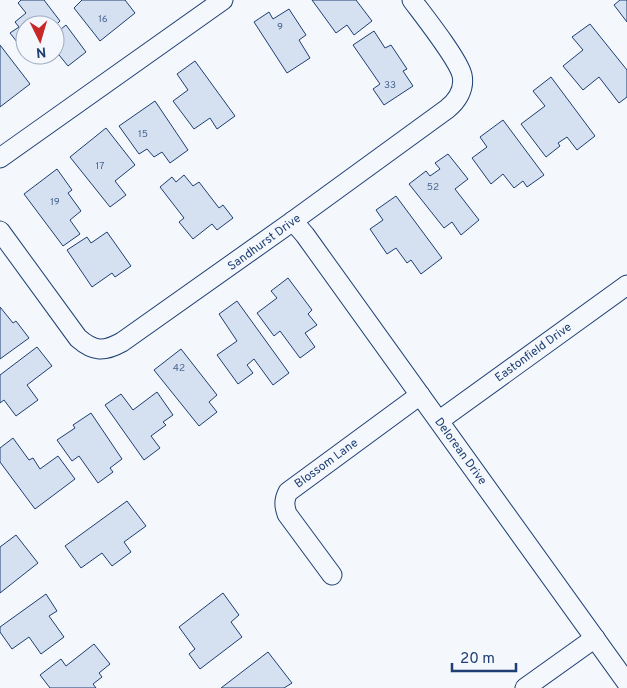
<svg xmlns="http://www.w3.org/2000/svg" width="627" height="688" font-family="Overpass,sans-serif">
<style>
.building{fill:#d5e0f0;stroke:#1d3f73}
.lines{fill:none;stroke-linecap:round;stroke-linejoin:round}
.minor-casing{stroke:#1d3f73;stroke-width:21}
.minor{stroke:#f4f7fb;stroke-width:19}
.labels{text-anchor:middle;stroke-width:4;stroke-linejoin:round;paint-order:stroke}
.number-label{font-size:10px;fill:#4b6792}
.street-label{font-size:12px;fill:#1d3f73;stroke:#f4f7fb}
</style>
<rect width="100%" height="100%" fill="#f4f7fb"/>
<g class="building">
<path d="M 21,0 L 44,0 L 60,21 L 57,24 L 61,29 L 66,25 L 86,52 L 68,66 L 55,50 L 55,25 L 25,25 L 25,52 L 10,33 L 19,27 L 15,22 L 26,13 L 18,3 Z"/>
<path d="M 82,0 L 125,0 L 135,13 L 100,41 L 74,8 Z"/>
<path d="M 312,0 L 356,0 L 372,21 L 354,35 L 347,25 L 336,33 Z"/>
<path d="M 620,0 L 627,0 L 627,22 L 614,5 Z"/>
<path d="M 289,9 L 306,35 L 299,40 L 310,58 L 287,73 L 254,22 L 269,12 L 273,19 Z"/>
<path d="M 590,24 L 627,70 L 627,97 L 619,103 L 599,77 L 583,90 L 563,66 L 583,50 L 572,37 Z"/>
<path d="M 374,31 L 385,48 L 391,45 L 407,69 L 403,71 L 413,86 L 384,105 L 373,89 L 380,84 L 353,45 Z"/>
<path d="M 0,45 L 30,84 L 0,107 Z"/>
<path d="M 195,61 L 235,116 L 217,129 L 210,118 L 194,129 L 173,101 L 188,90 L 177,74 Z"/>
<path d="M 551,77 L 595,136 L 577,150 L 567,137 L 558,143 L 560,146 L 546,157 L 521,124 L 545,106 L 533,91 Z"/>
<path d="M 155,101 L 188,150 L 170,163 L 162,152 L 154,157 L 147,149 L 139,154 L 119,126 Z"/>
<path d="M 503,120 L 544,175 L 527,187 L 523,181 L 514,188 L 503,174 L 491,184 L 472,158 L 487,147 L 480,137 Z"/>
<path d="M 106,128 L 135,165 L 115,181 L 126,195 L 110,207 L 70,157 Z"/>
<path d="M 448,154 L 468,179 L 455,189 L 479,220 L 461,235 L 452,222 L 444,228 L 409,184 L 426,171 L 430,176 L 440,169 L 435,163 Z"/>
<path d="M 57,169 L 72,190 L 68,193 L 81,211 L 70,220 L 80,234 L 63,246 L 24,194 Z"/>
<path d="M 184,175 L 193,186 L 199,182 L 219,208 L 223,205 L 233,218 L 217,230 L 212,224 L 193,239 L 179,222 L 184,218 L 160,187 L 172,177 L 176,182 Z"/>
<path d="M 396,196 L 442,258 L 421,274 L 411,260 L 407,263 L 396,248 L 387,254 L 370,229 L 383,220 L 376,210 Z"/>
<path d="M 107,232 L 131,266 L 115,277 L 112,273 L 92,287 L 67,250 L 87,237 L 91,243 Z"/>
<path d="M 288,278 L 312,310 L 308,314 L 317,325 L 305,333 L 315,347 L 300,358 L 280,331 L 274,336 L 257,313 L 277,298 L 271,291 Z"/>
<path d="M 237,301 L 289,373 L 273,385 L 254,359 L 247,365 L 253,373 L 238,384 L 217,355 L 237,341 L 219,314 Z"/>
<path d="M 0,307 L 13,323 L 16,321 L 29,338 L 0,359 Z"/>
<path d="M 37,347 L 52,366 L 27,385 L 38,400 L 16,416 L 4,400 L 0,403 L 0,375 Z"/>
<path d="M 181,349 L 217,395 L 209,402 L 217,412 L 199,426 L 154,370 Z"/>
<path d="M 157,392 L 173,415 L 163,422 L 166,425 L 151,436 L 160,448 L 144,460 L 105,405 L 121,394 L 133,410 Z"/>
<path d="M 91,413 L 122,459 L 110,468 L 113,472 L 98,483 L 79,456 L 72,461 L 57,440 L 75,428 L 73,425 Z"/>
<path d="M 13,438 L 29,460 L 33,458 L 40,469 L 58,456 L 75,479 L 35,509 L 0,462 L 0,448 Z"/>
<path d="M 127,501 L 146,526 L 124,542 L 131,552 L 112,566 L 102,553 L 81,568 L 65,546 Z"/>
<path d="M 16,535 L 38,563 L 0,593 L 0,547 Z"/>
<path d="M 223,593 L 239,615 L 231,622 L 242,637 L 200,669 L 189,654 L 195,649 L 179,627 Z"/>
<path d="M 46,594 L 57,611 L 49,616 L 64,637 L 41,654 L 29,637 L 12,649 L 0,632 L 0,627 Z"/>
<path d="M 94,644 L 110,664 L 99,673 L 102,677 L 93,684 L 96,688 L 50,688 L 40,675 L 61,659 L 66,666 Z"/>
<path d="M 268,652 L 292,683 L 284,688 L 221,688 Z"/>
</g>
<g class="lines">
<g class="minor-casing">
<g id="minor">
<path d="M 0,158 L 223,0"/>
<path d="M 293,221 L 305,235 L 627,683"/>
<path d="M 0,231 L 78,338 C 94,352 104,352 122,342 L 293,221 L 447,109 C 457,101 465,89 462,75 C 458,59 424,16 412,0"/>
<path d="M 440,420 L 627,285"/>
<path d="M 332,575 L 287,514 C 284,505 284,500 288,492 L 420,395"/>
<path d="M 525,688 L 595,638"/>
</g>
</g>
<use href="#minor" class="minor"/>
</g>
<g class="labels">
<g class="number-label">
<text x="103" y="22">16</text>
<text x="280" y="30">9</text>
<text x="390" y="88">33</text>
<text x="143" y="137">15</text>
<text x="100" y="169">17</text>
<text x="433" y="190">52</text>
<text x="55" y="205">19</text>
<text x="179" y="371">42</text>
</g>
<g class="street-label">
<text transform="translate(264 242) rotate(-36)" y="4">Sandhurst Drive</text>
<text transform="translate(533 352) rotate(-36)" y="4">Eastonfield Drive</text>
<text transform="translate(461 451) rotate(54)" y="4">Delorean Drive</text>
<text transform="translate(326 463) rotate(-36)" y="4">Blossom Lane</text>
</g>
</g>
<g transform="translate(40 40) rotate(175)"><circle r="24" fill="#f4f7fb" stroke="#9eadc5"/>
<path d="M0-4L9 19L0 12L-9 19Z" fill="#c62828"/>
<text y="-8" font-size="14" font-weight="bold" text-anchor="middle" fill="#1d3f73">N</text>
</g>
<path d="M452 663v8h64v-8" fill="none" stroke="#1d3f73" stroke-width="2.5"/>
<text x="460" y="663" font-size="15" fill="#1d3f73" stroke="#f4f7fb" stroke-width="4" paint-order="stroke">20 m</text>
</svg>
